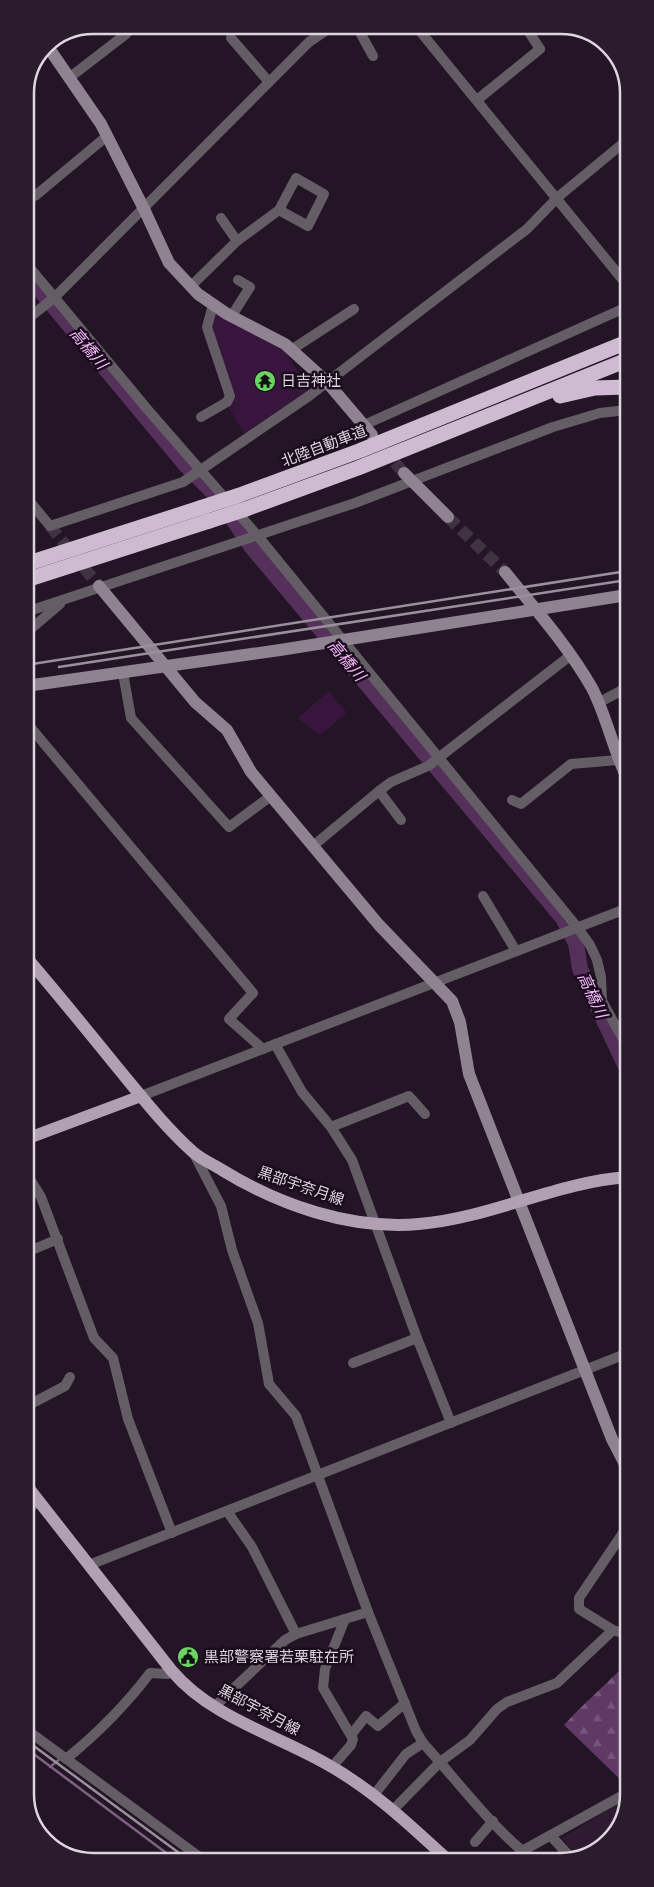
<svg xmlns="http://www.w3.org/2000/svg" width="654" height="1887" font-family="'Roboto Condensed','Noto Sans JP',sans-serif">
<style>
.built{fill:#2e1b31}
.green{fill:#37153c}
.forest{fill:url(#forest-firs)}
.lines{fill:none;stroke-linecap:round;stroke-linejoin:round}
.stream{stroke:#7e6282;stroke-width:2.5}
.river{stroke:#55305a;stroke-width:16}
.secondary-tunnel{stroke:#3f3241;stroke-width:12;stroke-dasharray:12 6;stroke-linecap:butt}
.street{stroke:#655d66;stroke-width:10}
.secondary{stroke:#8f8291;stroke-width:12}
.primary{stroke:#b0a0b2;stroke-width:12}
.highway{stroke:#cebad1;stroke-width:15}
.rail{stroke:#9a8f9c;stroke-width:2.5}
.highway-bridge{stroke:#cebad1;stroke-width:15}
.labels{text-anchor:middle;stroke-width:5;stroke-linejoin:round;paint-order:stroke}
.poi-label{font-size:15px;fill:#dfd5e1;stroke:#1a0c1c;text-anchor:start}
.street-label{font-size:15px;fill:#dfd5e1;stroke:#1a0c1c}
.water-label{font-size:16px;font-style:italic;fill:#f5b8fd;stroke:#1a0c1c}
.rim{fill:none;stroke:#dfd5e1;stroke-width:2.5}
</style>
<defs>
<pattern id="forest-firs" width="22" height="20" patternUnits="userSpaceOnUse" patternTransform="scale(1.25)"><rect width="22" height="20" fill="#603a65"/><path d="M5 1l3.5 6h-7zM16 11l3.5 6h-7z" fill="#76567b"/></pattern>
</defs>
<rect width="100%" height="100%" fill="#231525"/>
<path class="built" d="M 625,1800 L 626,1803 L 615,1836 L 581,1859 L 562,1838 Z"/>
<g class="green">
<path d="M 208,309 L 283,349 L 310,389 L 244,434 L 228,406 L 202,331 Z"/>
<path d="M 329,691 L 347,713 L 320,735 L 298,718 Z"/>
</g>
<path class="forest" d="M 621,1669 L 629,1672 L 628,1787 L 564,1725 C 582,1705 602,1688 621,1669 Z"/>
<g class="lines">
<g class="stream">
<path d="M 27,1749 L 177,1861"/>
<path d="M 50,1767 L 61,1758"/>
</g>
<path class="river" d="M 25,272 L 184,463 L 219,498 L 251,546 L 563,918 L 576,943 L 580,969 L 628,1071"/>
<g class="secondary-tunnel">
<path d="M 383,449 L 404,473"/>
<path d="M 448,517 L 505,572"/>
<path d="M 50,526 L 99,586"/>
</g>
<g class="street">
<path d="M 356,25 L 373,56"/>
<path d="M 415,25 L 627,285"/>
<path d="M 231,38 L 269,82"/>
<path d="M 69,78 L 126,34 L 122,25"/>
<path d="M 477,100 L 540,49 L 527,29"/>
<path d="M 26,185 L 35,196 L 107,136"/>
<path d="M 237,241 L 279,210 L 296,178 L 324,194 L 308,226 L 279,210"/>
<path d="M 25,262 L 148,410 L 257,535 L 577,927 L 590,945 L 597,960 L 601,977 L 602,1001 L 628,1048"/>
<path d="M 191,286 L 237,241 L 221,218"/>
<path d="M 231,317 L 250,287 L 238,280"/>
<path d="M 25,321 L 55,297 L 309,42 L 334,25"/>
<path d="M 291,350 L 354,309"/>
<path d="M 201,417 L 227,402 L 230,396 L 207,327 L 213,305"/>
<path d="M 364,425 L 627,307"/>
<path d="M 26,497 L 50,526 L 183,482 L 309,396 L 527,229 L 558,197 L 627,140"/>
<path d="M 26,612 L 355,503 L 553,427 L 600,413 L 627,410"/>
<path d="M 26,633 L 60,604"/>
<path d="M 123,673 L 131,718 L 229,827 L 271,796"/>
<path d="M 598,703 L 628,687"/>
<path d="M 26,722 L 253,993 L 229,1019 L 263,1049"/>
<path d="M 379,791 L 391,782 L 428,766 L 571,655"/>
<path d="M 512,800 L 521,804 L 571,764 L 618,760"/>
<path d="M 313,846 L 379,791 L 401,820"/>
<path d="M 483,896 L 516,951"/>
<path d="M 275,1044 L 302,1092 L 331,1127 L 352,1160 L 417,1338"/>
<path d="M 141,1096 L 628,908"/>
<path d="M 331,1127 L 409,1096 L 425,1114"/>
<path d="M 194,1154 L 221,1206 L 232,1250 L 258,1323 L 269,1384 L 296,1416 L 368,1612 L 416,1731 L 423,1743 C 456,1779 495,1832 534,1860"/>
<path d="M 26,1173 L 41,1197 L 94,1338 L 113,1358 L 128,1419 L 172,1533"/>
<path d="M 27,1252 L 58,1239"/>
<path d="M 353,1363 L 417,1338 L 451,1423"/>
<path d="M 27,1406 L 65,1386 L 70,1377"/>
<path d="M 615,1445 L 629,1440"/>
<path d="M 27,1510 L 39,1501"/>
<path d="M 227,1511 L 252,1547 L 296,1634 L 368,1612"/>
<path d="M 89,1565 L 628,1353"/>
<path d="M 613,1630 L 579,1609 L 579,1598 L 629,1524"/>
<path d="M 215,1706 L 285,1640 L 296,1634"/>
<path d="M 27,1730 L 205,1861"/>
<path d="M 351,1735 L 366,1716 L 378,1726 L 405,1703"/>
<path d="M 66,1759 C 98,1733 125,1706 150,1673 L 168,1674 L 172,1671"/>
<path d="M 332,1767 L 351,1745 L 353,1739 L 323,1688 L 325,1669 L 345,1619"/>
<path d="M 374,1795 L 406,1754 L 423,1743"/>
<path d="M 393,1810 L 440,1762 L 470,1740 L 497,1709 L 507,1702 L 557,1683 L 613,1630 L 629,1635"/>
<path d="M 551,1836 L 573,1860"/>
<path d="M 475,1842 L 493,1821"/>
<path d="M 514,1860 L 522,1851 L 629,1792"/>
</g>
<g class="secondary">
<path d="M 46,44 L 101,124 L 144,209 L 169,263 L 198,294 L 227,314 L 285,344 L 327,382 L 372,435"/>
<path d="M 404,473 L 448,517"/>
<path d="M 505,572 C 535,609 568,646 592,688 C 607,717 613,750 628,780"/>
<path d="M 99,586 L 195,702 L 227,730 L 251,772 L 379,925 L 452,1001 L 460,1022 L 469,1074 L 612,1439 L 629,1472"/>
<path d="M 26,686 L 280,650 L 627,595"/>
</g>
<g class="primary">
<path d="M 26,957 C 57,993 87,1030 117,1067 C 141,1096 165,1127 193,1152 C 201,1159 212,1164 222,1170 C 279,1205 350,1230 419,1224 C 491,1218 556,1182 628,1177"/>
<path d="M 26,1139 L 141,1096"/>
<path d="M 27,1486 L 172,1671 C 211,1717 274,1734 325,1763 C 372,1789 409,1824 448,1860"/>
</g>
<g class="highway">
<path d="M 560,396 L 595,388 L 627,387"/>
<path d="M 237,496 L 359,451 L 627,342"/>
<path d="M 246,509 L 358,468 L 627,360"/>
<path d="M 26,564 L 200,508"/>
<path d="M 26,580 L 209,521"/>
</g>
<g class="rail">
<path d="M 26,665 L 627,571"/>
<path d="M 59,667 L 627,580"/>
<path d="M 27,1741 L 190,1861"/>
</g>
<g class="highway-bridge">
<path d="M 200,508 L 237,496"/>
<path d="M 209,521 L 246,509"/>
</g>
</g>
<defs>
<g id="temple-disc" transform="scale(1.125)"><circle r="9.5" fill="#6bd363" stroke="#1a0c1c"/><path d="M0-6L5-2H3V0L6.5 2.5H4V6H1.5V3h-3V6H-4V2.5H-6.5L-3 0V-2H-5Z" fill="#111"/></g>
<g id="civic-disc" transform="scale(1.125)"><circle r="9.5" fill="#6bd363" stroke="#1a0c1c"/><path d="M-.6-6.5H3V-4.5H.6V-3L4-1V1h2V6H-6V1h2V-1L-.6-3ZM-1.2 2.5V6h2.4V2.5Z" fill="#111"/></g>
</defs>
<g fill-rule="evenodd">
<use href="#temple-disc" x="265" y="381"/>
<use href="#civic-disc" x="188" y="1657"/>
</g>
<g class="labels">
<g class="poi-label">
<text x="281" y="386">日吉神社</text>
<text x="204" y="1662">黒部警察署若栗駐在所</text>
</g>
<g class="street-label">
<text transform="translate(324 446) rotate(-21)" y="5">北陸自動車道</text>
<text transform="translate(301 1186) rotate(19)" y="5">黒部宇奈月線</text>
<text transform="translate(259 1710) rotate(28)" y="5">黒部宇奈月線</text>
</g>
<g class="water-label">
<text transform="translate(89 348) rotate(50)" y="6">高橋川</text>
<text transform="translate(347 660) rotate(50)" y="6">高橋川</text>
<text transform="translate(593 995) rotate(65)" y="6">高橋川</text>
</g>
</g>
<path d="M0 0H654V1887H0ZM93 34H561A59 59 0 0 1 620 93V1794A59 59 0 0 1 561 1853H93A59 59 0 0 1 34 1794V93A59 59 0 0 1 93 34Z" fill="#2a1c2c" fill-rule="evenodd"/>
<path class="rim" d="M93 34H561A59 59 0 0 1 620 93V1794A59 59 0 0 1 561 1853H93A59 59 0 0 1 34 1794V93A59 59 0 0 1 93 34Z"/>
</svg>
